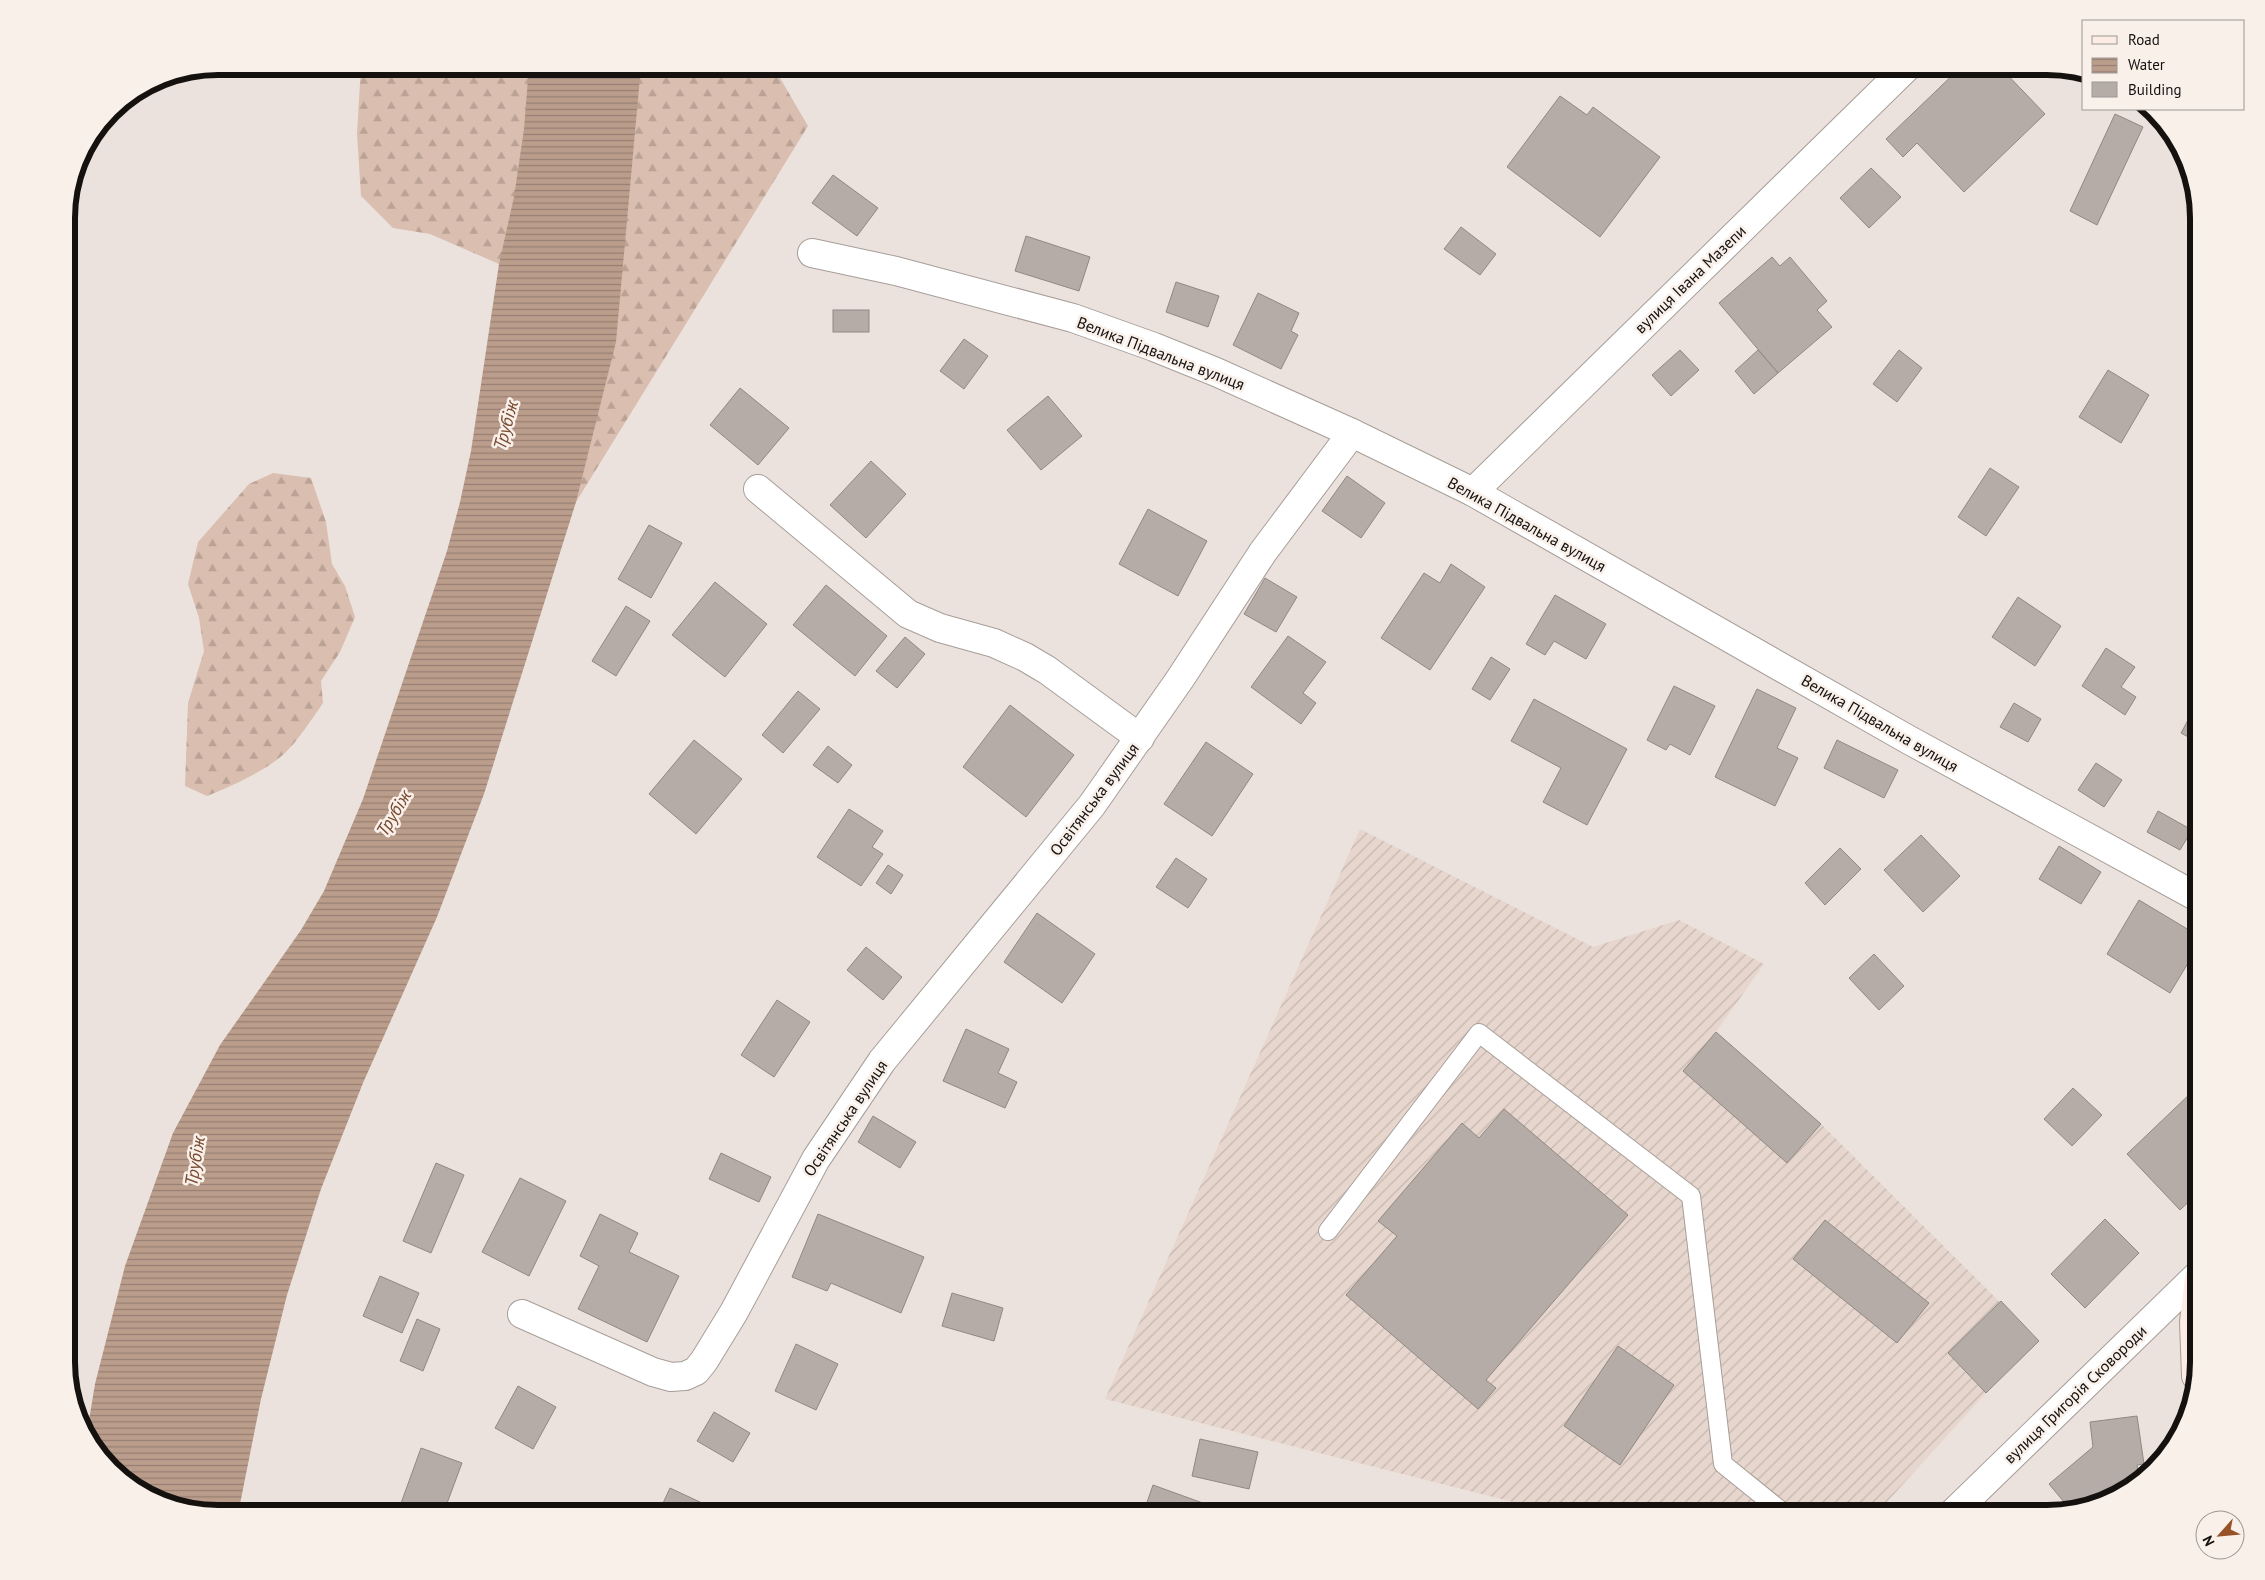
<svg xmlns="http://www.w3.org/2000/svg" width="2265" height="1580" font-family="'PT Sans',sans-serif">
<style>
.industrial{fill:url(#industrial-furrows)}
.forest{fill:url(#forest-firs)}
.water{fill:url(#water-rules)}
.building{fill:#b5aca8;stroke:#908883}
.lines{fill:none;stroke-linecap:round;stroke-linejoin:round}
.lane-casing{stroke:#a79e99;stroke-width:20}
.street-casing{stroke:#a79e99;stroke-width:30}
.secondary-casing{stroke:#a79e99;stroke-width:30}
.lane{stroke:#fff;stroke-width:18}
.street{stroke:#fff;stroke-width:28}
.secondary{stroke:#fdece3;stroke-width:28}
.labels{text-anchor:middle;stroke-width:5;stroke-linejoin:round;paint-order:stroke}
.street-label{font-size:16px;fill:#14110f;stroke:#f9f0ea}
.water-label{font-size:18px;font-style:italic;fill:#784a30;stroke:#f9f0ea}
.rim{fill:none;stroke:#14110f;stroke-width:6}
</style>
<defs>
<pattern id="industrial-furrows" width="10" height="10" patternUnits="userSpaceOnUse" patternTransform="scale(1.25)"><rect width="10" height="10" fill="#e7d6cd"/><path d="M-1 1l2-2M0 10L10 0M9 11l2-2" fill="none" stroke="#c5b7af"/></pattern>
<pattern id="forest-firs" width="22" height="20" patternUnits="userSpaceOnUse" patternTransform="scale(1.25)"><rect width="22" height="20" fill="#dabeaf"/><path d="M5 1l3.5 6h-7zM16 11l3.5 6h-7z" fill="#baa295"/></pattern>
<pattern id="water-rules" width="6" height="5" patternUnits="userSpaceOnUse" patternTransform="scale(1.25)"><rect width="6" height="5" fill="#bb9d8c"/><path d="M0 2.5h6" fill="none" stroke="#977f71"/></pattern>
</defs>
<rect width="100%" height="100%" fill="#ece2dd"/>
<path class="industrial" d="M 1360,829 L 1593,947 L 1679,920 L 1764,964 L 1716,1032 L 1821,1124 L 2039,1341 L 1986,1393 L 1876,1514 L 1561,1514 L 1105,1399 Z"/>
<g class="forest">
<path d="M 361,66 L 773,66 L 808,126 L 576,502 L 499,264 L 430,234 L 393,228 L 361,196 L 357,134 Z"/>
<path d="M 273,473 L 311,478 L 326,522 L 332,564 L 345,586 L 355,617 L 340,652 L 321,681 L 323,703 C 311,720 300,738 285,753 C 266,771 231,786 207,796 L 185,786 L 188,703 L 204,651 L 199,618 L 188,584 L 198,542 L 249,484 Z"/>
</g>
<path class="water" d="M 529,66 L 641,66 L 616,342 L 576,502 L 484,794 L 437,917 L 363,1083 L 321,1189 L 287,1295 L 261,1399 L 238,1514 C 203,1514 164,1509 134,1488 C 121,1479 99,1451 86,1438 L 95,1384 L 125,1266 L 173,1133 L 220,1045 L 301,930 L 324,891 L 363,799 L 447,551 L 460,502 L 471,451 L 499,264 L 514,197 L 524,129 Z"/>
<g class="building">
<path d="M 1962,66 L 1999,66 L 2045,114 L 1964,192 L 1917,143 L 1903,157 L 1886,139 Z"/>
<path d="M 1560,96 L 1587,115 L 1593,107 L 1660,157 L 1600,237 L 1507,167 Z"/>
<path d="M 2115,114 L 2143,127 L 2097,225 L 2070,211 Z"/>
<path d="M 1871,168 L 1901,197 L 1869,228 L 1840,198 Z"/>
<path d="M 833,175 L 878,208 L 857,236 L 812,203 Z"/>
<path d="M 1461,227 L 1496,254 L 1480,275 L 1444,249 Z"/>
<path d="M 1026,236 L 1090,257 L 1079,291 L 1015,271 Z"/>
<path d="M 1772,257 L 1780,266 L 1790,257 L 1827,301 L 1817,310 L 1832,327 L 1778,373 L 1719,303 Z"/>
<path d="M 1176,282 L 1219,296 L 1208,327 L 1166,312 Z"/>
<path d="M 1258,293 L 1299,313 L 1291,331 L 1298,335 L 1281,369 L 1233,345 Z"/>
<rect x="833" y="310" width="36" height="22"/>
<path d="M 964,339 L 988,356 L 964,389 L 940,371 Z"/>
<path d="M 1680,350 L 1699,370 L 1671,396 L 1652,375 Z"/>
<path d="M 1758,350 L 1778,373 L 1754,394 L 1735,371 Z"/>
<path d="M 1899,350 L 1922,368 L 1897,402 L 1873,384 Z"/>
<path d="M 2108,370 L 2149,395 L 2121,443 L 2079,417 Z"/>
<path d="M 740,388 L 789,428 L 758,465 L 710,425 Z"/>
<path d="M 1048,396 L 1082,436 L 1041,470 L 1007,430 Z"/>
<path d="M 2199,446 L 2199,467 L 2190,463 Z"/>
<path d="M 871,461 L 906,494 L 866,538 L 830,505 Z"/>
<path d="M 1990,468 L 2019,487 L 1986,536 L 1958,517 Z"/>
<path d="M 1347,476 L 1385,503 L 1361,538 L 1322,511 Z"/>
<path d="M 1148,509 L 1207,541 L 1178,596 L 1119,564 Z"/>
<path d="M 649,525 L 682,543 L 651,598 L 618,579 Z"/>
<path d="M 1451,564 L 1485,587 L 1430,670 L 1381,638 L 1424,573 L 1440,583 Z"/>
<path d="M 1265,578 L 1297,597 L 1276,632 L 1244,614 Z"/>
<path d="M 715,582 L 767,624 L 725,677 L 672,635 Z"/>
<path d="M 826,585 L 887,636 L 855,676 L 793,625 Z"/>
<path d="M 1555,595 L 1606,624 L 1586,659 L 1554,641 L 1545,655 L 1526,644 Z"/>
<path d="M 2018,597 L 2061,626 L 2035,666 L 1992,637 Z"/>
<path d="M 626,606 L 650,621 L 616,676 L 592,661 Z"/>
<path d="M 1288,636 L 1326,662 L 1303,693 L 1316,703 L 1301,724 L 1251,687 Z"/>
<path d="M 905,637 L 925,654 L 897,688 L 876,671 Z"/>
<path d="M 2106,648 L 2135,667 L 2121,687 L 2136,697 L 2125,715 L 2082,686 Z"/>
<path d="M 1491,657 L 1510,669 L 1490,700 L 1472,689 Z"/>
<path d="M 1674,686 L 1715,706 L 1690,755 L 1670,744 L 1666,750 L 1647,740 Z"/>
<path d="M 1757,689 L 1796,708 L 1777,748 L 1798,758 L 1775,806 L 1715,777 Z"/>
<path d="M 798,691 L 820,709 L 783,753 L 762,735 Z"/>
<path d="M 1534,699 L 1627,749 L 1587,825 L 1543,802 L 1561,768 L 1511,741 Z"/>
<path d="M 2199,700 L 2199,743 L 2181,733 Z"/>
<path d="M 2014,703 L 2041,719 L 2028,742 L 2000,727 Z"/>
<path d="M 1010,705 L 1074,755 L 1026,817 L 963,767 Z"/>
<path d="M 694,740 L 742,779 L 696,834 L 649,794 Z"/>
<path d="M 1837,740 L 1898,770 L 1884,798 L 1824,768 Z"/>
<path d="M 1206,742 L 1253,774 L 1212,836 L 1164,804 Z"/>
<path d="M 828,746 L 852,765 L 838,783 L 813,765 Z"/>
<path d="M 2096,763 L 2122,780 L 2104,807 L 2078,790 Z"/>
<path d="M 849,809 L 883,831 L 872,847 L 883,854 L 861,886 L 817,857 Z"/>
<path d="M 2158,811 L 2192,830 L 2180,850 L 2147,832 Z"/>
<path d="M 1921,835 L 1960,876 L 1923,912 L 1884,870 Z"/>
<path d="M 2059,846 L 2101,872 L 2081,904 L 2039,879 Z"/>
<path d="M 1840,848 L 1861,869 L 1825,905 L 1805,883 Z"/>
<path d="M 1176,858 L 1207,879 L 1188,908 L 1156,887 Z"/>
<path d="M 888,865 L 903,875 L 891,894 L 876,883 Z"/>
<path d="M 2139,900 L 2199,936 L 2199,945 L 2170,993 L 2107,954 Z"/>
<path d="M 1037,913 L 1095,954 L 1062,1003 L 1004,962 Z"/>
<path d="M 866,947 L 902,977 L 883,1000 L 847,970 Z"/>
<path d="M 1874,954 L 1904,986 L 1879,1010 L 1849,978 Z"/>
<path d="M 777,1000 L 810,1022 L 774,1077 L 741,1055 Z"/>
<path d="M 966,1029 L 1009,1049 L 998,1073 L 1017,1082 L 1005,1108 L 943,1081 Z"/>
<path d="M 1716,1032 L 1821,1124 L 1787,1163 L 1683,1071 Z"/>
<path d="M 2073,1088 L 2102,1115 L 2072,1146 L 2044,1119 Z"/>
<path d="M 2193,1091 L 2199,1096 L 2199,1192 L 2180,1210 L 2127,1154 Z"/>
<path d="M 1504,1109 L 1628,1215 L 1486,1380 L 1496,1388 L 1478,1409 L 1346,1295 L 1397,1236 L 1378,1221 L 1462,1123 L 1479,1138 Z"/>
<path d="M 873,1116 L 916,1142 L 900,1168 L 858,1142 Z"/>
<path d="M 721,1153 L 771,1177 L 759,1202 L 709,1179 Z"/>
<path d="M 436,1163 L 464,1175 L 431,1253 L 403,1241 Z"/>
<path d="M 520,1178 L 566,1201 L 529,1276 L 482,1252 Z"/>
<path d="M 600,1214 L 638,1233 L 629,1252 L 679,1276 L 647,1342 L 578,1309 L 599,1266 L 580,1256 Z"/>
<path d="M 818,1214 L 924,1257 L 901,1313 L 831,1283 L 827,1291 L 792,1277 Z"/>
<path d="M 2105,1219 L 2139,1253 L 2085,1308 L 2051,1274 Z"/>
<path d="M 1825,1220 L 1929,1303 L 1897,1343 L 1793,1259 Z"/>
<path d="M 380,1276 L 419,1293 L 402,1333 L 363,1316 Z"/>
<path d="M 952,1293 L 1003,1308 L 994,1341 L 942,1326 Z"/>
<path d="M 2001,1301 L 2039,1341 L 1986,1393 L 1948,1353 Z"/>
<path d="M 417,1319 L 440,1329 L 423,1371 L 400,1361 Z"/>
<path d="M 796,1344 L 838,1364 L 816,1410 L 775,1391 Z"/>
<path d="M 1618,1346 L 1674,1385 L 1620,1465 L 1564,1426 Z"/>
<path d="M 518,1386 L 556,1407 L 533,1449 L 495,1428 Z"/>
<path d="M 714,1412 L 750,1433 L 733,1462 L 697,1441 Z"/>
<path d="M 2137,1416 L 2144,1464 L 2137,1465 L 2139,1478 L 2123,1494 L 2069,1508 L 2049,1484 L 2093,1447 L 2090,1422 Z"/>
<path d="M 1200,1439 L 1258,1452 L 1249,1489 L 1192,1476 Z"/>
<path d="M 421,1448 L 462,1463 L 443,1514 L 420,1514 L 400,1506 Z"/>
<path d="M 1153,1485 L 1211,1506 L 1208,1514 L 1143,1514 Z"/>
<path d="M 670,1488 L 719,1511 L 717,1514 L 658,1514 Z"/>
</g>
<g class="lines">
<g class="lane-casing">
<path id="lane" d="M 1328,1231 L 1479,1033 L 1691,1196 L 1723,1464 L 1785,1514"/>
</g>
<g class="street-casing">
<g id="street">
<path d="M 812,253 L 896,271 L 1073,318 L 1154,347 L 1216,372 L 1352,433 L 1473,492 L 1909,740 L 2199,898"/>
<path d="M 758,489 L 908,614 L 940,628 L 994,643 L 1025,657 L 1047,670 L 1140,738"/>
<path d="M 1473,492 L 1908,66"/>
<path d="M 522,1314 L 653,1372 L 671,1377 L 685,1376 L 696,1371 L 704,1361 L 734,1312 L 816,1159 L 882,1061 L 1092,805 L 1180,679 L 1263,552 L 1352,433"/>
<path d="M 1952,1514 L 2199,1274"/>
</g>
</g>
<g class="secondary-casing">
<path id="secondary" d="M 2196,1376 L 2194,1322 L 2199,1278"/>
</g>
<use href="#lane" class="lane"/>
<use href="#street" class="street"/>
<use href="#secondary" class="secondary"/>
</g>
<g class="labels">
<g class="street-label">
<text transform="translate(1690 279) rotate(-44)" y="6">вулиця Івана Мазепи</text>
<text transform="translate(1161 353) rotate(21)" y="6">Велика Підвальна вулиця</text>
<text transform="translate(1527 524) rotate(29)" y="6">Велика Підвальна вулиця</text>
<text transform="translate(1880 723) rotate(30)" y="6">Велика Підвальна вулиця</text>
<text transform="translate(1094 799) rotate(-53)" y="6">Освітянська вулиця</text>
<text transform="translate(845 1118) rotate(-56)" y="6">Освітянська вулиця</text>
<text transform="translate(2075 1394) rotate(-44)" y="6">вулиця Григорія Сковороди</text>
</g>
<g class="water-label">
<text transform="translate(506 425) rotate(-75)" y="6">Трубіж</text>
<text transform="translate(394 813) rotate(-59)" y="6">Трубіж</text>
<text transform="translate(195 1161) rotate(-81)" y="6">Трубіж</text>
</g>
</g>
<path d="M0 0H2265V1580H0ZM218 75H2047A143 143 0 0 1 2190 218V1362A143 143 0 0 1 2047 1505H218A143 143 0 0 1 75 1362V218A143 143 0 0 1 218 75Z" fill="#f9f0ea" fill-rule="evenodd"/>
<path class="rim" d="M218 75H2047A143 143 0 0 1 2190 218V1362A143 143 0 0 1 2047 1505H218A143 143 0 0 1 75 1362V218A143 143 0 0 1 218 75Z"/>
<rect x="2082" y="20" width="162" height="90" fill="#f9f0ea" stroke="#9d9792"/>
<rect x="2092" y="36" width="25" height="8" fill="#fdece3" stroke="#9d9792"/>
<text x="2128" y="45" font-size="15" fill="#14110f">Road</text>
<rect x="2092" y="58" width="25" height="15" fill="url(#water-rules)" stroke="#9d9792"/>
<text x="2128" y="70" font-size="15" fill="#14110f">Water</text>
<rect x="2092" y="82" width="25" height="15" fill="#b5aca8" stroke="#9d9792"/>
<text x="2128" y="95" font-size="15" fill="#14110f">Building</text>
<g transform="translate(2220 1535) rotate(243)"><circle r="24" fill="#f9f0ea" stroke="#9d9792"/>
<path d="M0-4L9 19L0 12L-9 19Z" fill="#975227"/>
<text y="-8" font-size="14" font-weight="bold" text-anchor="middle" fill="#14110f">N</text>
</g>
</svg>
